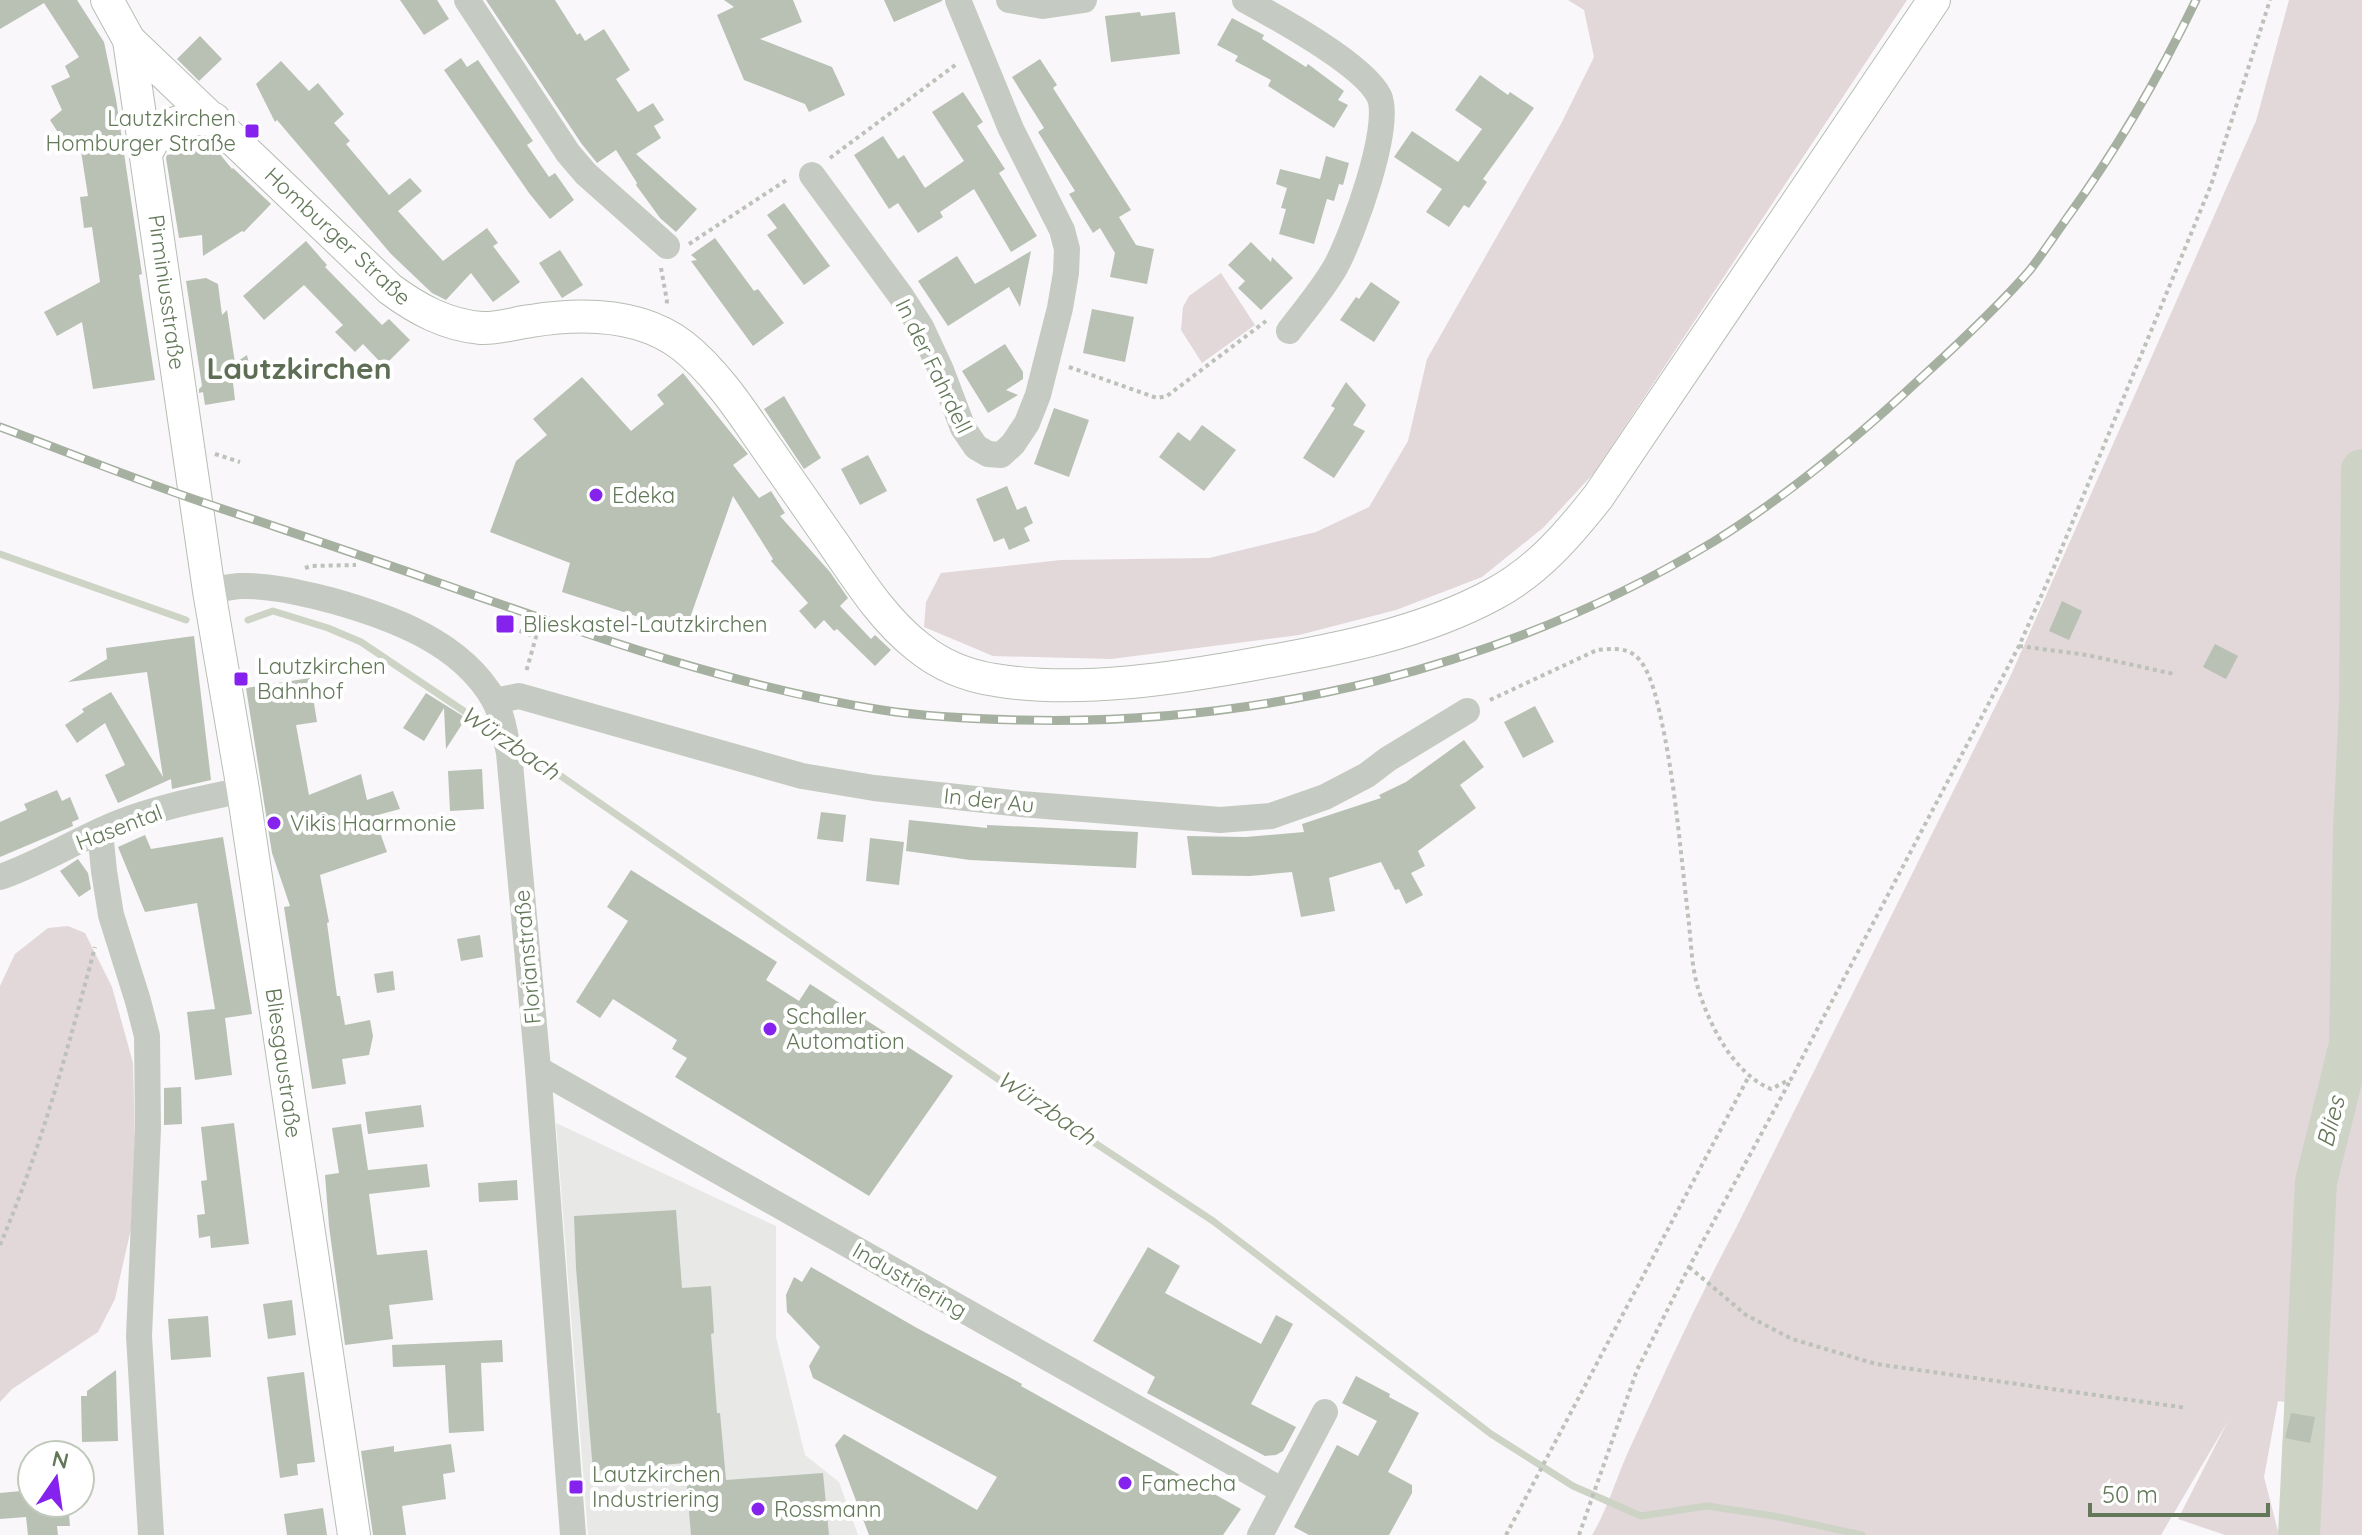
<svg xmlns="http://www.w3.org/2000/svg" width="2362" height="1535" font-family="Quicksand,sans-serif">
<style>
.built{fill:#e8e8e7}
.green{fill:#e2d7d9}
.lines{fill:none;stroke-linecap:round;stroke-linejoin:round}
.stream{stroke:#cdd4c6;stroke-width:7}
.river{stroke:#cdd4c6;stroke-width:42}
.building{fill:#b8c1b4}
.major-casing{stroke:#b6beb3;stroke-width:34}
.path{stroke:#bcc1ba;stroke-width:4;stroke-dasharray:4 4;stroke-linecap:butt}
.minor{stroke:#c5cbc2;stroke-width:26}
.major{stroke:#fff;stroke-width:32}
.rail-casing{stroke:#a5b0a1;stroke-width:9}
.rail{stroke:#fff;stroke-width:6;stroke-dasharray:18;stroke-linecap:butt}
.poi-dot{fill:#8522ee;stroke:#fff;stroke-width:3}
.labels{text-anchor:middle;stroke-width:8;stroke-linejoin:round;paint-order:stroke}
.poi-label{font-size:22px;fill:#637859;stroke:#fff;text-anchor:start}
.street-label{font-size:22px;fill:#637859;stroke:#fff}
.water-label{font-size:24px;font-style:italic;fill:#667658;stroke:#fff}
.district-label{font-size:30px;font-weight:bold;fill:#5d6e55;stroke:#fff}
</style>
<rect width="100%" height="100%" fill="#f9f7f9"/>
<path class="built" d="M 556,1123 L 776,1226 L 776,1337 L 805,1455 L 839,1482 L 858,1535 L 588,1535 Z"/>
<g class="green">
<path d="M 1568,0 L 1907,0 L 1594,473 L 1544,527 L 1482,577 L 1396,610 L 1299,635 L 1111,659 L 993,656 L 924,627 L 926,602 L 941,573 L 1061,560 L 1209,558 L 1316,532 L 1369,507 L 1408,441 L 1427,359 L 1561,124 L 1594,57 L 1584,10 Z"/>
<path d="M 2289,0 L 2362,0 L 2362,1535 L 2318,1535 L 2326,1408 L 2278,1401 L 2264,1477 L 2279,1535 L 2225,1535 L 2178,1519 L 2228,1421 L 2161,1535 L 1592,1535 C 1608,1509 1616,1478 1629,1450 C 1664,1374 1698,1299 1737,1226 L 2010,677 L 2256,121 Z"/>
<path d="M 1221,273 L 1255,325 L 1202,363 L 1181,330 L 1183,307 L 1189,296 Z"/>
<path d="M 68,926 L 85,933 L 112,987 L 133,1063 L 135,1140 L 131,1229 L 115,1299 L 98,1332 L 12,1389 L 0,1402 L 0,986 L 15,954 L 48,928 Z"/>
</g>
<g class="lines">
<g class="stream">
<path d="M 0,554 L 186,620"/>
<path d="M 248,620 L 273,611 L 328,628 L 361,642 L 495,732"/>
<path d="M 516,745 L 998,1079 L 1213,1221 L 1491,1434 L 1573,1486 L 1641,1516 L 1707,1506 L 1774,1516 L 1862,1535"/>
</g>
<path class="river" d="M 2299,1535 L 2316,1182 L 2350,1044 L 2354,832 L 2360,703 L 2362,470"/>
</g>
<g class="building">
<path d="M 0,0 L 77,0 L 104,42 L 116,99 L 142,274 L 139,275 L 155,380 L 93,389 L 82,322 L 57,336 L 44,312 L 100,282 L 92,227 L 84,228 L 80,197 L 88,196 L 80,145 L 68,148 L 50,120 L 62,110 L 51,86 L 70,77 L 65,66 L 79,57 L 44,3 L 0,29 Z"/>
<path d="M 400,0 L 437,0 L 449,19 L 424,35 Z"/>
<path d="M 486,0 L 555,0 L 577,35 L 580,33 L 585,41 L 604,29 L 630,70 L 616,79 L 638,112 L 653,103 L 664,120 L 654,126 L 661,138 L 636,154 L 697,209 L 676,232 L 660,218 L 636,185 L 637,183 L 616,150 L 597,163 L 581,143 Z"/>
<path d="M 724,0 L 793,0 L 802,22 L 760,39 L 832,67 L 845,95 L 809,112 L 805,104 L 744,80 L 717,15 L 734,7 Z"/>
<path d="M 884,0 L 942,0 L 942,1 L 894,22 Z"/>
<path d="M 1140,12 L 1141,16 L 1175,12 L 1180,54 L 1111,62 L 1105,16 Z"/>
<path d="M 1232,18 L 1264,35 L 1262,39 L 1306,67 L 1308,64 L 1344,91 L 1338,100 L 1348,105 L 1334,128 L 1268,86 L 1271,80 L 1235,61 L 1238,56 L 1217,45 Z"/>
<path d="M 200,36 L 222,59 L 199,81 L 177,59 Z"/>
<path d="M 461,58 L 467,67 L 478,60 L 533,141 L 527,145 L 549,177 L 555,173 L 574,200 L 550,219 L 529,193 L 444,70 Z"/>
<path d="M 1040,59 L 1057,85 L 1053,88 L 1131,210 L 1119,217 L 1136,245 L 1154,249 L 1147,284 L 1110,277 L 1115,253 L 1100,228 L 1093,233 L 1069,194 L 1075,191 L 1038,132 L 1044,128 L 1012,77 Z"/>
<path d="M 281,61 L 309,91 L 318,83 L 344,114 L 334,123 L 350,141 L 346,144 L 389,195 L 410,178 L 422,191 L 398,211 L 443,261 L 487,228 L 498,243 L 493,246 L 520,282 L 493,302 L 471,273 L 446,300 L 432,293 L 391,254 L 277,120 L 275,122 L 256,84 Z"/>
<path d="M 1480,75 L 1508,95 L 1510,92 L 1534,108 L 1483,179 L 1487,182 L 1469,208 L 1464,205 L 1449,227 L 1426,212 L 1442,189 L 1394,157 L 1412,131 L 1458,162 L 1482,129 L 1455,110 Z"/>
<path d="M 963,92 L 983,122 L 977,126 L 1005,169 L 999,173 L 1037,236 L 1011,252 L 974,189 L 940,212 L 943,217 L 918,233 L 898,203 L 889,209 L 854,155 L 883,136 L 898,159 L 904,155 L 925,188 L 964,161 L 932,112 Z"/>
<path d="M 214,147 L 232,169 L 233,168 L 271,204 L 244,232 L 242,231 L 203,256 L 202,235 L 179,238 L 166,158 L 167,155 Z"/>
<path d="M 1326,156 L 1349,163 L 1343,185 L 1339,184 L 1334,201 L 1327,199 L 1314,244 L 1279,234 L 1286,209 L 1281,208 L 1287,188 L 1276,184 L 1280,169 L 1320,179 Z"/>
<path d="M 784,203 L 830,266 L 804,285 L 767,235 L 777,228 L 767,215 Z"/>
<path d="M 715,238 L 754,291 L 758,289 L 784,323 L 753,346 L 691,261 L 697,260 L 691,255 Z"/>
<path d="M 306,241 L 327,265 L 325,267 L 382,325 L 389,319 L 410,340 L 384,366 L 363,344 L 355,352 L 335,332 L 343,325 L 304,285 L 264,320 L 243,296 Z"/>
<path d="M 1251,242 L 1271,262 L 1272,257 L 1293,278 L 1261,310 L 1238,288 L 1245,281 L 1228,265 Z"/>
<path d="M 560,250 L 583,285 L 562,298 L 539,263 Z"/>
<path d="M 1031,251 L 1020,307 L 1009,287 L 948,326 L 918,281 L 957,256 L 975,284 Z"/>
<path d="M 206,278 L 218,284 L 222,315 L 227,310 L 235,363 L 247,355 L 252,377 L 233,383 L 235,400 L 205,405 L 203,392 L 199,393 L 199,389 L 202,386 L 186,281 Z"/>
<path d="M 1371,282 L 1400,302 L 1374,342 L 1340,320 L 1356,297 L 1359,299 Z"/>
<path d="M 1092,309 L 1134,317 L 1125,362 L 1083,353 Z"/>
<path d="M 1005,344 L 1023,372 L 1023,379 L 1006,390 L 1018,395 L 988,413 L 962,371 Z"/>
<path d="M 683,373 L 748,454 L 733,465 L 759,498 L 771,491 L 785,513 L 780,516 L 830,572 L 848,598 L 840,606 L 871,639 L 875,635 L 891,650 L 875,666 L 837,629 L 834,631 L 824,620 L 815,629 L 799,611 L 808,603 L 771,561 L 773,559 L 733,496 L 685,632 L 562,592 L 570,563 L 490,532 L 516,461 L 547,435 L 533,419 L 582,377 L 631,431 L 664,404 L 657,395 Z"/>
<path d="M 1346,382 L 1366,405 L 1353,425 L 1365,431 L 1334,478 L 1303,458 L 1335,408 L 1331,406 Z"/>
<path d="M 784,396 L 821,458 L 804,469 L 764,409 Z"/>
<path d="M 1054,408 L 1089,420 L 1069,477 L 1034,464 Z"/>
<path d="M 1202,425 L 1236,450 L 1204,491 L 1159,457 L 1178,432 L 1190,441 Z"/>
<path d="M 868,455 L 887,491 L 860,505 L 841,469 Z"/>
<path d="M 1007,486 L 1017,510 L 1026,506 L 1033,523 L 1024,528 L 1030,541 L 1009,550 L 1004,538 L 994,542 L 976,499 Z"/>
<path d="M 2062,601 L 2082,611 L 2069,640 L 2049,631 Z"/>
<path d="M 194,636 L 211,780 L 172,789 L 171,779 L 118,803 L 105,775 L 125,765 L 105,723 L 77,743 L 65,725 L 84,712 L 82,709 L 111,692 L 163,777 L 147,672 L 68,682 L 107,659 L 106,648 Z"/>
<path d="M 2215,644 L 2238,656 L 2226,679 L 2203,667 Z"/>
<path d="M 310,678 L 317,722 L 296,725 L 309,795 L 361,774 L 367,800 L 393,791 L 400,809 L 374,816 L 387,852 L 320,875 L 329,922 L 327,923 L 337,996 L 340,996 L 345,1025 L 370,1020 L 373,1036 L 369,1055 L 342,1059 L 346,1084 L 312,1089 L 284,907 L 290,906 L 272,853 L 246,688 Z"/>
<path d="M 426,693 L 466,718 L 446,749 L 444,708 L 424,741 L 403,728 Z"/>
<path d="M 1535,706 L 1554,742 L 1523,758 L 1504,722 Z"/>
<path d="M 1464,740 L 1484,767 L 1460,785 L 1476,808 L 1418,851 L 1425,866 L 1411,873 L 1423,895 L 1406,904 L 1399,889 L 1395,890 L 1381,862 L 1329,878 L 1335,911 L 1301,917 L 1292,872 L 1250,876 L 1192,875 L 1187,836 L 1246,837 L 1304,832 L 1302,824 L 1381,798 L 1379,795 L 1406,782 Z"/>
<path d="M 482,769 L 484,809 L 450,811 L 448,771 Z"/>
<path d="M 57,790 L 62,801 L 70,797 L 79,819 L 72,822 L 73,826 L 0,857 L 0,822 L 27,810 L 24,804 Z"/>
<path d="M 821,812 L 846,815 L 843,842 L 817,839 Z"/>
<path d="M 909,820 L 987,828 L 987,825 L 1138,832 L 1136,868 L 970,860 L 906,851 Z"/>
<path d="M 145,835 L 151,849 L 223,837 L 252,1014 L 225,1018 L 232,1075 L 195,1080 L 187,1012 L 215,1009 L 197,903 L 145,912 L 118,847 Z"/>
<path d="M 870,838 L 904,842 L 899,885 L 866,881 Z"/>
<path d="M 78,859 L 88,873 L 91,889 L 79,897 L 60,871 Z"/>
<path d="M 631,870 L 777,962 L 766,980 L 799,1001 L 810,984 L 953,1076 L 869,1196 L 675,1077 L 687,1058 L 672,1049 L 677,1040 L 613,999 L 600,1018 L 576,1002 L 628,921 L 607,907 Z"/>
<path d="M 480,935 L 483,957 L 461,961 L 457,939 Z"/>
<path d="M 393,971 L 395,990 L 377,993 L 374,974 Z"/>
<path d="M 181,1087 L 182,1124 L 164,1125 L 164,1088 Z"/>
<path d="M 421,1105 L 424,1127 L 368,1134 L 365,1112 Z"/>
<path d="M 234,1123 L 249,1244 L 211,1248 L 210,1236 L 199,1238 L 197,1215 L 205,1214 L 201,1181 L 207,1180 L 201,1127 Z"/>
<path d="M 361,1124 L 368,1170 L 427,1164 L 430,1187 L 369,1194 L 377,1255 L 427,1250 L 433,1300 L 389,1305 L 393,1339 L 345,1345 L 329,1226 L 325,1175 L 339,1173 L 332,1128 Z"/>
<path d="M 517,1180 L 518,1200 L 479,1202 L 478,1183 Z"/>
<path d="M 676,1210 L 682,1288 L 711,1286 L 714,1333 L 711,1334 L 717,1413 L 720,1413 L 726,1480 L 823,1473 L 829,1535 L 691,1535 L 685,1463 L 593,1471 L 576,1268 L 574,1216 Z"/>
<path d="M 1148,1247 L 1180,1266 L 1165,1293 L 1261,1344 L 1276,1315 L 1293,1324 L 1251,1404 L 1296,1427 L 1283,1451 L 1276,1455 L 1265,1456 L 1147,1393 L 1155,1377 L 1093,1341 Z"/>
<path d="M 811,1267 L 917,1328 L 1022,1384 L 1021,1386 L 1241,1509 L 1223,1535 L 869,1535 L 835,1445 L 844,1434 L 977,1510 L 997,1477 L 813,1378 L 809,1366 L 820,1347 L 787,1312 L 786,1295 L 794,1277 L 802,1282 Z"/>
<path d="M 292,1300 L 296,1335 L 268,1339 L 263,1304 Z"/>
<path d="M 208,1316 L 211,1357 L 171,1360 L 168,1319 Z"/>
<path d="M 502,1340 L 503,1362 L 481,1363 L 484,1431 L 449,1433 L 445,1365 L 393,1367 L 392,1345 Z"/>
<path d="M 116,1370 L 118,1441 L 82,1442 L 81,1396 L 87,1396 L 87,1391 Z"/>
<path d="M 304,1372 L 315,1462 L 297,1464 L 298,1475 L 280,1478 L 267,1377 Z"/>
<path d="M 1356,1376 L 1390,1394 L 1389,1397 L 1419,1413 L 1388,1472 L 1412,1485 L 1412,1493 L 1389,1535 L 1309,1535 L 1294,1527 L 1337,1445 L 1358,1456 L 1377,1421 L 1342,1403 Z"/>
<path d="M 2291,1413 L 2315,1417 L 2310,1443 L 2285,1438 Z"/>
<path d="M 451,1444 L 455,1472 L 443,1474 L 446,1499 L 402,1506 L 406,1535 L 373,1535 L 361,1451 L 394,1446 L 394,1452 Z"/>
<path d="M 32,1490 L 32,1503 L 68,1503 L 70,1526 L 57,1526 L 58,1535 L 28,1535 L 26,1517 L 0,1519 L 0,1493 Z"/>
<path d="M 323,1508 L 327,1535 L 287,1535 L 284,1514 Z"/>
</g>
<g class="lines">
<g class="major-casing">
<g id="major">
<path d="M 107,0 L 129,40 L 209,591 L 243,790 L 354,1535"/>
<path d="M 129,40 L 390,289 C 417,309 446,325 481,328 C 498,329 514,323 531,321 C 581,313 640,313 683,346 C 712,369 736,403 757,434 C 783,471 809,509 835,546 C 859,581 883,619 917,646 C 939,664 967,676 995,680 C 1077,694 1179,678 1260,663 C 1339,649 1422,633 1494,594 C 1537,571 1568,535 1598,497 L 1934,0"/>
<path d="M 147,152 C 161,121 182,118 214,119"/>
</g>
</g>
<g class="path">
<path d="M 830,158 L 958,63"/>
<path d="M 689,244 L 788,179"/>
<path d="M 661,268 L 667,301 L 666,307"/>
<path d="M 1069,367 L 1157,398 L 1167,396 L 1266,321"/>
<path d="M 215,454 L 240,462"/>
<path d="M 305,568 L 311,566 L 356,565"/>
<path d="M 512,628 L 536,637 L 526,672"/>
<path d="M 2019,646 L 2087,655 L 2174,674"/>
<path d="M 1490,700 L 1597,650 C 1608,649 1623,647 1633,654 C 1649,664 1656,697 1660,714 C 1675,780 1680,848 1688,915 C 1691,938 1691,965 1698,988 C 1709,1025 1734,1074 1771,1089 L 1791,1079 L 2019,646 L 2054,567 L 2211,185 L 2270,0"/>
<path d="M 0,1245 C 41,1149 68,1048 95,947"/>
<path d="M 1689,1267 L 1746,1315 L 1792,1339 L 1876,1364 L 2187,1408"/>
<path d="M 1506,1535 L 1749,1076"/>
<path d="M 1579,1535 L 1637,1370 L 1689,1267 L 1790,1081"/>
</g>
<g class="minor">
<path d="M 467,0 L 568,153 L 586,174 L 667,246"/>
<path d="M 1009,0 L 1043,6 L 1084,0"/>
<path d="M 1245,0 C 1278,18 1363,64 1379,96 C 1393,126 1352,236 1336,266 C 1323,289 1305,310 1289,331"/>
<path d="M 812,175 L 901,296 L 921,327 L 941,370 L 963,428 L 976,447 L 988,454 L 1001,455 L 1013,444 L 1027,423 L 1038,395 L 1060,308 L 1066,273 L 1067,249 L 1062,230 L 1011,129 L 958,0"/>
<path d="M 209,591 C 219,589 229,587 239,586 C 270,585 301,593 330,600 C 391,617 461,642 494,700 C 503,716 505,736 509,753 L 538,1069 L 573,1535"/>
<path d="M 495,701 L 519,696 L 802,776 L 874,788 L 1021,804 L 1220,820 L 1271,816 L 1325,797 L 1367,775 L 1388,759 L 1467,711"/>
<path d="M 100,831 L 104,871 L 111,915 L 138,1001 L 147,1036 L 148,1129 L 139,1336 L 151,1535"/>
<path d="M 0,877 C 41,863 78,839 118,823 C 158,807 201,799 243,790"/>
<path d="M 538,1069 L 1283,1491"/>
<path d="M 1260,1535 L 1325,1412"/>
</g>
<use href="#major" class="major"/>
<g class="rail-casing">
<path id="rail" d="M 0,427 C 67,452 134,479 202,502 C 278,528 355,553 431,580 C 575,630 731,687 882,710 C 928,717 974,719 1021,720 C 1261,726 1506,667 1713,542 C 1789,495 1857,438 1922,377 C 1957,345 1999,306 2030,270 C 2043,253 2055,235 2067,218 C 2117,149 2159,77 2196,0"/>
</g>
<use href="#rail" class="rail"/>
</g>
<g class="poi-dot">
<rect x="244" y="123" width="16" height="16" rx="4"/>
<circle cx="596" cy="495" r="8"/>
<rect x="495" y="614" width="20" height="20" rx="4"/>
<rect x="233" y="671" width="16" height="16" rx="4"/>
<circle cx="274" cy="823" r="8"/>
<circle cx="770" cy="1029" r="8"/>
<circle cx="1125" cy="1483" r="8"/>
<rect x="568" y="1479" width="16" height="16" rx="4"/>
<circle cx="758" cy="1509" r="8"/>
</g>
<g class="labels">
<g class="poi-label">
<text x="236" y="126" text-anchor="end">Lautzkirchen<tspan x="236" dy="25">Homburger Straße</tspan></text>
<text x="612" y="503">Edeka</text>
<text x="523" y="632">Blieskastel-Lautzkirchen</text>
<text x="257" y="674">Lautzkirchen<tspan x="257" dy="25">Bahnhof</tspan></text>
<text x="290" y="831">Vikis Haarmonie</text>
<text x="786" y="1024">Schaller<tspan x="786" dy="25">Automation</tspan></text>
<text x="592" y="1482">Lautzkirchen<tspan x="592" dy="25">Industriering</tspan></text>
<text x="1141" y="1491">Famecha</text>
<text x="774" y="1517">Rossmann</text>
</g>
<g class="street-label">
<text transform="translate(338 236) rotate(43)" y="8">Homburger Straße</text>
<text transform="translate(167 292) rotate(82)" y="8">Pirminiusstraße</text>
<text transform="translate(934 366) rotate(64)" y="8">In der Fahrdell</text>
<text transform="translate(989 800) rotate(6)" y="8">In der Au</text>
<text transform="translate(119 827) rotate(-21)" y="8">Hasental</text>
<text transform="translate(527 957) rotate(-95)" y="8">Florianstraße</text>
<text transform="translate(284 1063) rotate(82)" y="8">Bliesgaustraße</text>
<text transform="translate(910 1280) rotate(30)" y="8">Industriering</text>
</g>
<g class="water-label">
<text transform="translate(510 743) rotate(34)" y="8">Würzbach</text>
<text transform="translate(1046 1108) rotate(34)" y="8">Würzbach</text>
<text transform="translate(2331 1122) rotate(-76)" y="8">Blies</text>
</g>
<g class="district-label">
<text x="299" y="379">Lautzkirchen</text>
</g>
</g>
<g transform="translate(56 1479) rotate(13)"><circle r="38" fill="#ffffff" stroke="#c1c9bd" stroke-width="2"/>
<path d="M0-6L14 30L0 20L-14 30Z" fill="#8522ee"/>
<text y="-12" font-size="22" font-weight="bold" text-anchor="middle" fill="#637859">N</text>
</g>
<path d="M2090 1503v12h178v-12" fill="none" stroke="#637859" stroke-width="4"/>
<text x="2102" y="1503" font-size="24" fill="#637859" stroke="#ffffff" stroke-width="6" paint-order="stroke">50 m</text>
</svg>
